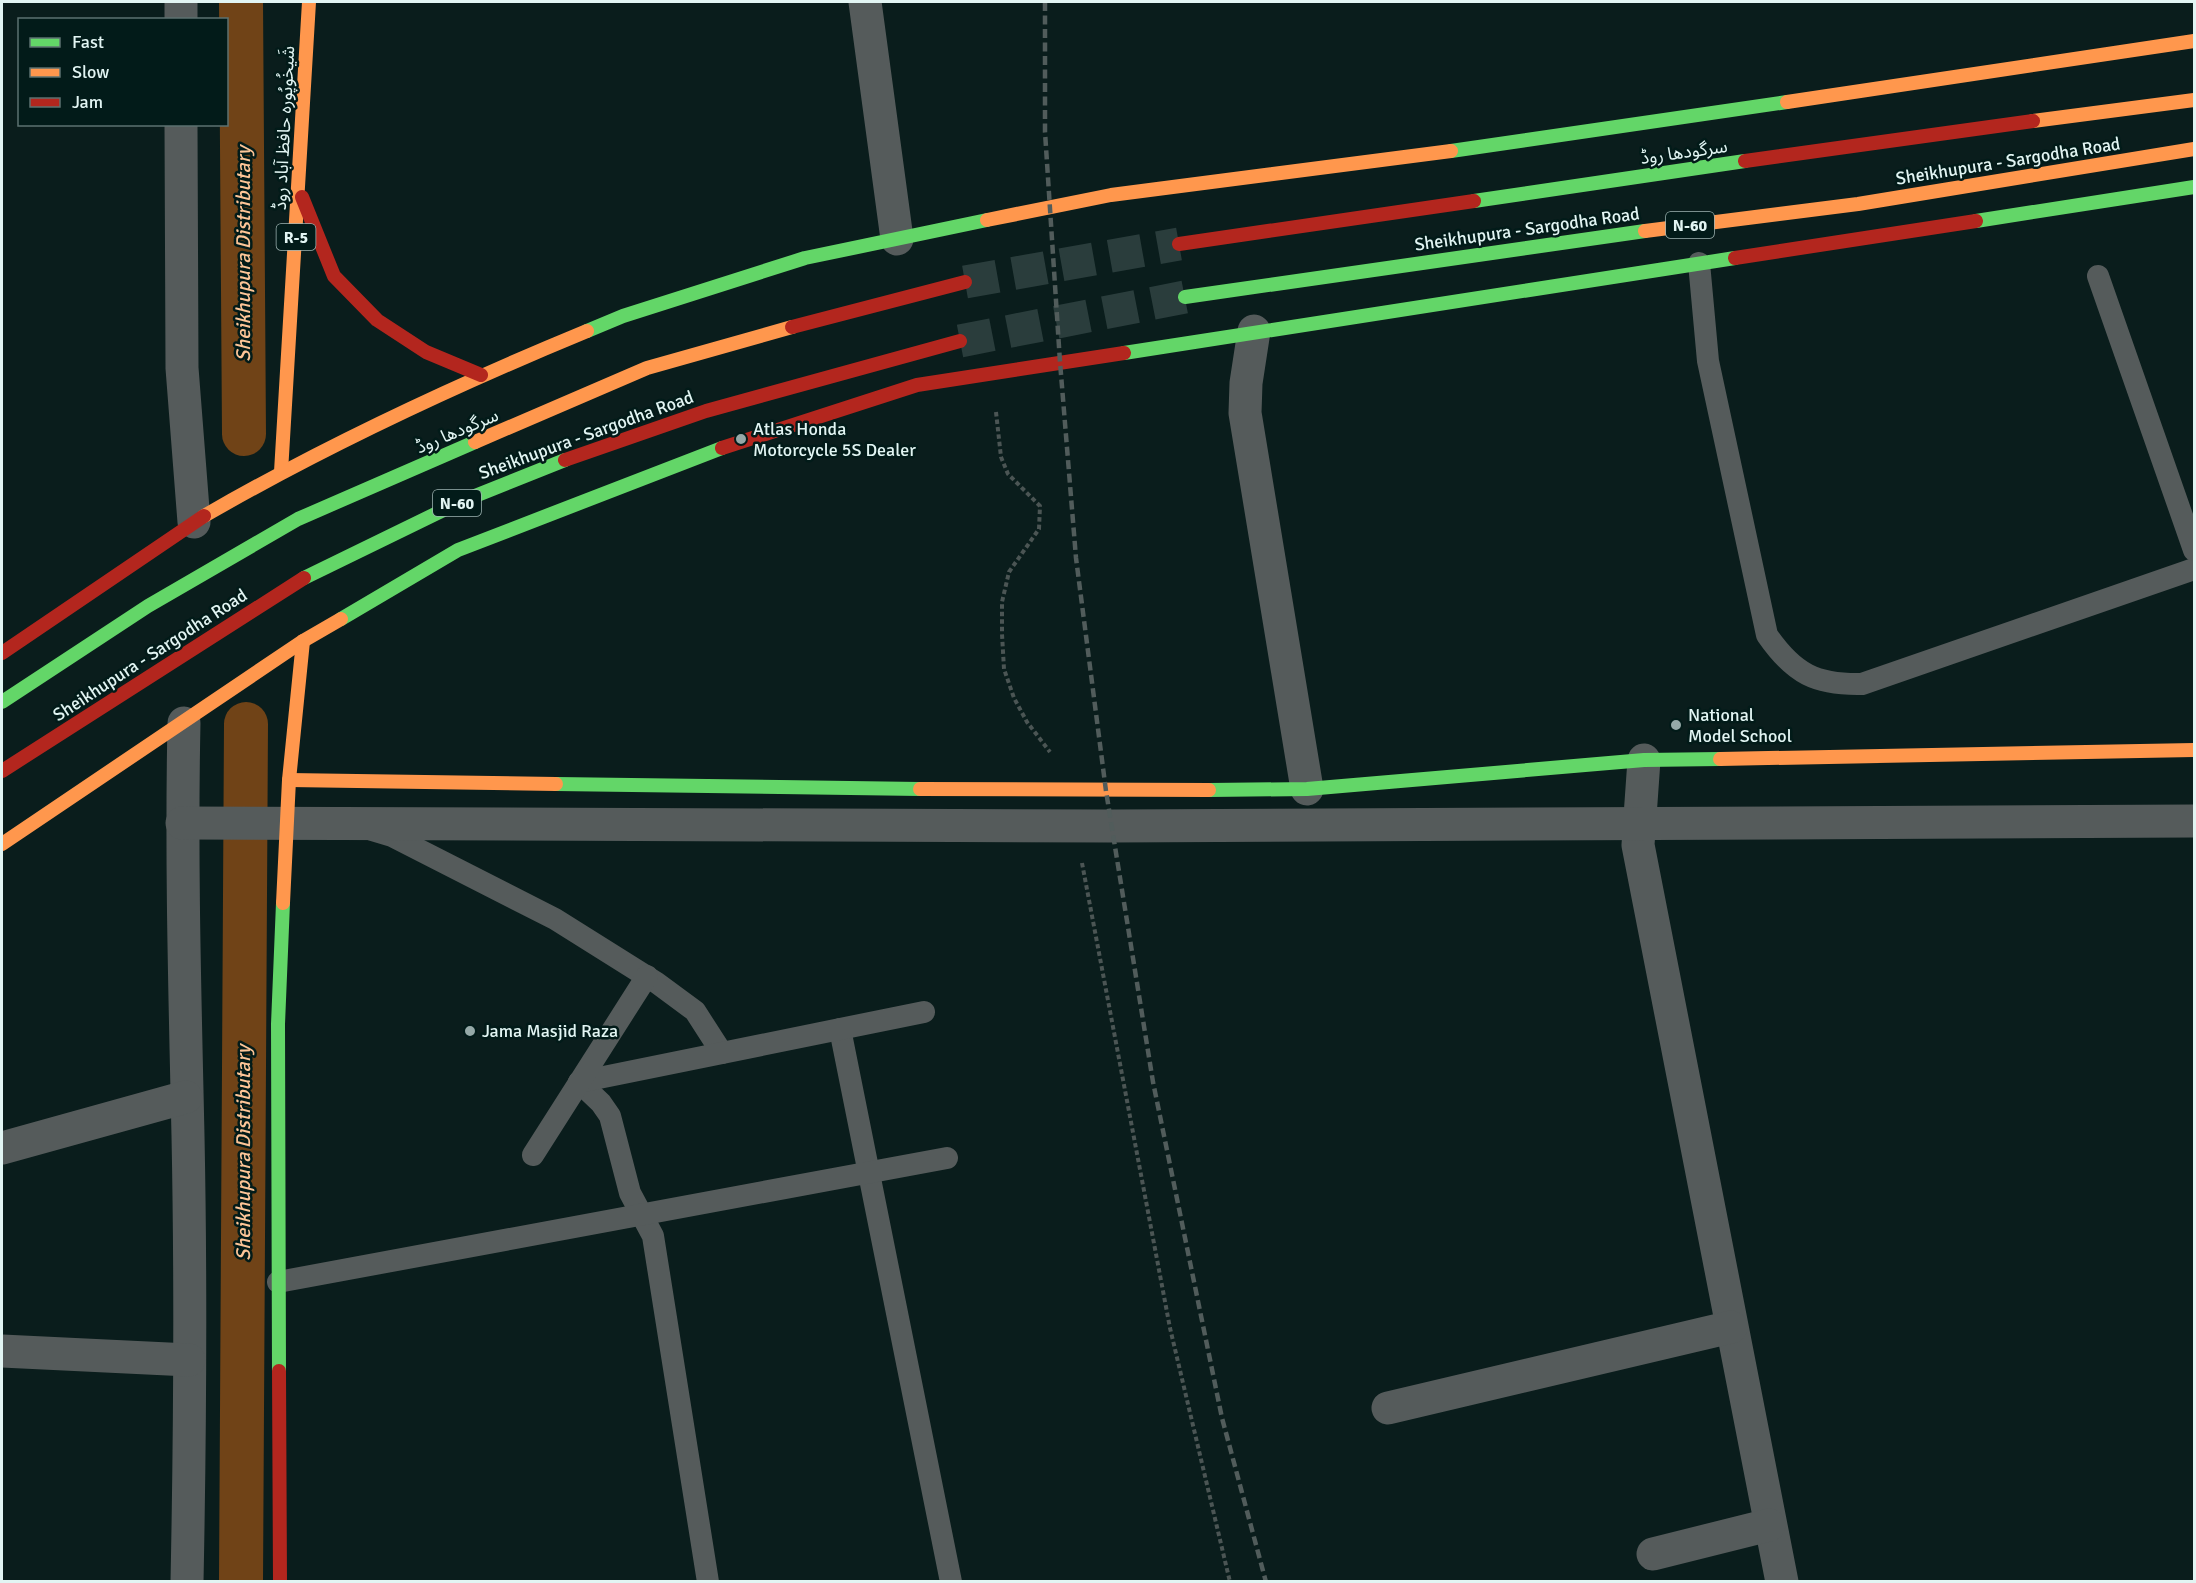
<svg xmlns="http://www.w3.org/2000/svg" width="2196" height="1583" font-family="Signika,'Noto Sans Arabic',sans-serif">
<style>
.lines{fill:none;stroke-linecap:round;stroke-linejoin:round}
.canal{stroke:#704317;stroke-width:44}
.highway-tunnel{stroke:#2a3d3c;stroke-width:33;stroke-dasharray:33 16;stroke-linecap:butt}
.path{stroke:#4b5554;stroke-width:4;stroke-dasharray:4.5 3;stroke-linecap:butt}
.lane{stroke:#555b5b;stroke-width:22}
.street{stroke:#555b5b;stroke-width:33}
.fast{stroke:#63d668;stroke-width:14}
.slow{stroke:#ff974d;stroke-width:14}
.jam{stroke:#b3261e;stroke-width:14}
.rail{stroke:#515c5b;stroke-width:4.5;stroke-dasharray:9 4.5;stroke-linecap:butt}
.poi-dot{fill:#96a9a8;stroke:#021b19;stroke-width:2}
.labels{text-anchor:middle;stroke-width:5;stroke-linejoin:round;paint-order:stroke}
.shield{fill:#021b19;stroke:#9fb4b2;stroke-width:1.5}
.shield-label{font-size:16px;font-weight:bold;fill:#e2f5f3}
.street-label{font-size:18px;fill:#e2f5f3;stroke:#021b19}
.poi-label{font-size:18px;fill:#e2f5f3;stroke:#021b19;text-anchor:start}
.water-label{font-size:20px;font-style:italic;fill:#fdc597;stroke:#021b19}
</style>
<rect width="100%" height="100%" fill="#0a1d1c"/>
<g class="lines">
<g class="canal">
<path d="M 241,2 L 244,434"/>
<path d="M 241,1582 L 246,724"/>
</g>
<g class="highway-tunnel">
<path d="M 965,282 L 1179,244"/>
<path d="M 960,341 L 1185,297"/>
</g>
<g class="path">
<path d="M 996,412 L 1001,457 L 1008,474 L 1040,506 L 1039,529 L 1009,572 L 1002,602 L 1002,634 L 1004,669 L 1014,698 L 1027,722 L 1050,752"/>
<path d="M 1082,863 L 1170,1328 L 1230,1582"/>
</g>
<g class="lane">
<path d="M 1699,263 L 1708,361 L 1767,635 C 1794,674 1816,685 1862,684 L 2194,569"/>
<path d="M 2098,276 L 2194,550"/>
<path d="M 372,830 L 392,836 L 555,919 L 657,983 L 695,1011 L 722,1053"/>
<path d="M 840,1029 L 951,1582"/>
<path d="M 579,1082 L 601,1103 L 610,1116 L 630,1193 L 653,1236 L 708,1582"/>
<path d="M 579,1082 L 924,1012"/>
<path d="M 533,1155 L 647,976"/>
<path d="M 278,1282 L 947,1158"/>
</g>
<g class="street">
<path d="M 181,2 L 181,20"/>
<path d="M 865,2 L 897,239"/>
<path d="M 181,124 L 182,368 L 194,522"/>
<path d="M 1254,331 L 1246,383 L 1245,413 L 1307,789"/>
<path d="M 184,723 C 181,861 185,998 188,1136 C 191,1284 190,1433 187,1582"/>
<path d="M 1644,760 L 1638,845 L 1782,1582"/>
<path d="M 182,823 L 1112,826 L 2194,821"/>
<path d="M 2,1148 L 186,1097"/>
<path d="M 2,1351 L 189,1360"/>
<path d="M 1388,1408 L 1731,1327"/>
<path d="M 1653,1554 L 1769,1525"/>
</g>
<g class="fast">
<path d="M 1451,151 L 1787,102"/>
<path d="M 1474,201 L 1745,161"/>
<path d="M 1976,221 L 2194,187"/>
<path d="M 1185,297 L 1645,231"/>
<path d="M 587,331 L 623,316 L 805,258 L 987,220"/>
<path d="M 1124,353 L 1735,258"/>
<path d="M 304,578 L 460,502 L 565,460"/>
<path d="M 341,619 L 458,550 L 722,448"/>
<path d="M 2,702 L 148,606 L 298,519 L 475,442"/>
<path d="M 556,784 L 920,789"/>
<path d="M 1209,790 L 1307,789 L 1644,760 L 1720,759"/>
<path d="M 279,1371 L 278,1024 L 283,903"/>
</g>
<g class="slow">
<path d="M 1787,102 L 2194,41"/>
<path d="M 2033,121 L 2194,100"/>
<path d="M 987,220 L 1111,195 L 1451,151"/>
<path d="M 1645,231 L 1858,204 L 2194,149"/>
<path d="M 475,442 L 647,368 L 792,327"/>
<path d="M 281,472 L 309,2"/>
<path d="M 204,516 C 327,445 456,385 587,331"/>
<path d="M 1720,759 L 2194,750"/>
<path d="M 289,780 L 556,784"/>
<path d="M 920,789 L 1209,790"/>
<path d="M 2,844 L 303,641 L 341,619"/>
<path d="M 283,903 L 289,780 L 303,641"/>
</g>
<g class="jam">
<path d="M 1745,161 L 2033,121"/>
<path d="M 302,197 L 334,276 L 377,320 L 426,352 L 481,375"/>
<path d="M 1179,244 L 1474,201"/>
<path d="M 1735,258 L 1976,221"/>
<path d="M 792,327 L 965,282"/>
<path d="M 722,448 L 917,385 L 1124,353"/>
<path d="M 565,460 L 706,411 L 960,341"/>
<path d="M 2,653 L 204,516"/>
<path d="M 2,771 L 304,578"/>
<path d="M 279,1371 L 280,1582"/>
</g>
<path class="rail" d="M 1045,2 L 1045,132 L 1060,362 L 1076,558 L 1106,791 L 1153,1082 L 1222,1418 L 1266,1582"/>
</g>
<g class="poi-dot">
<circle cx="741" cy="439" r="6"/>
<circle cx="1676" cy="725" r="6"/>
<circle cx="470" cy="1031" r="6"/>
</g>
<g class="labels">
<g class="shield">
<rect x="1666" y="212" width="48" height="26" rx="4.5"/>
<rect x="276.5" y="224" width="39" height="26" rx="4.5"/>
<rect x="433" y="490" width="48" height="26" rx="4.5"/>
</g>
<g class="shield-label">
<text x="1690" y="231">N-60</text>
<text x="296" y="243">R-5</text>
<text x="457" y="509">N-60</text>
</g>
<g class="street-label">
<text transform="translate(284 128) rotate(-87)" y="6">شَيخُوپُورہ حافظ آباد روڈ</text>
<text transform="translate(1684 152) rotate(-8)" y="6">سرگودھا روڈ</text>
<text transform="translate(2008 161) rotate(-9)" y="6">Sheikhupura - Sargodha Road</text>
<text transform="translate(1527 229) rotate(-8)" y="6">Sheikhupura - Sargodha Road</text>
<text transform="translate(457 431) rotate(-23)" y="6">سرگودھا روڈ</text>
<text transform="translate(586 435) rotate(-20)" y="6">Sheikhupura - Sargodha Road</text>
<text transform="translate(150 655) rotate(-33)" y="6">Sheikhupura - Sargodha Road</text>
</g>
<g class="poi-label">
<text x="753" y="435">Atlas Honda<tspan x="753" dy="21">Motorcycle 5S Dealer</tspan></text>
<text x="1688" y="721">National<tspan x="1688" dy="21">Model School</tspan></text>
<text x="482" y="1037">Jama Masjid Raza</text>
</g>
<g class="water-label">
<text transform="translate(243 254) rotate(-90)" y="7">Sheikhupura Distributary</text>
<text transform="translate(243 1153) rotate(-90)" y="7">Sheikhupura Distributary</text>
</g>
</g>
<rect width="2196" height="1583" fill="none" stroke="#e2f5f3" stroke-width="6"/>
<rect x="18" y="18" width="210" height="108" fill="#021b19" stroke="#5c7270" stroke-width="1.5"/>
<rect x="30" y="38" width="30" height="9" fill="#63d668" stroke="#5c7270" stroke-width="1.5"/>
<text x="72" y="48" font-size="18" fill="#e2f5f3">Fast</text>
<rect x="30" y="68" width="30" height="9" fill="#ff974d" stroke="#5c7270" stroke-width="1.5"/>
<text x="72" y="78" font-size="18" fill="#e2f5f3">Slow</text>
<rect x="30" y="98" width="30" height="9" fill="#b3261e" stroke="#5c7270" stroke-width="1.5"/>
<text x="72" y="108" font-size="18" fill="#e2f5f3">Jam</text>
</svg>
